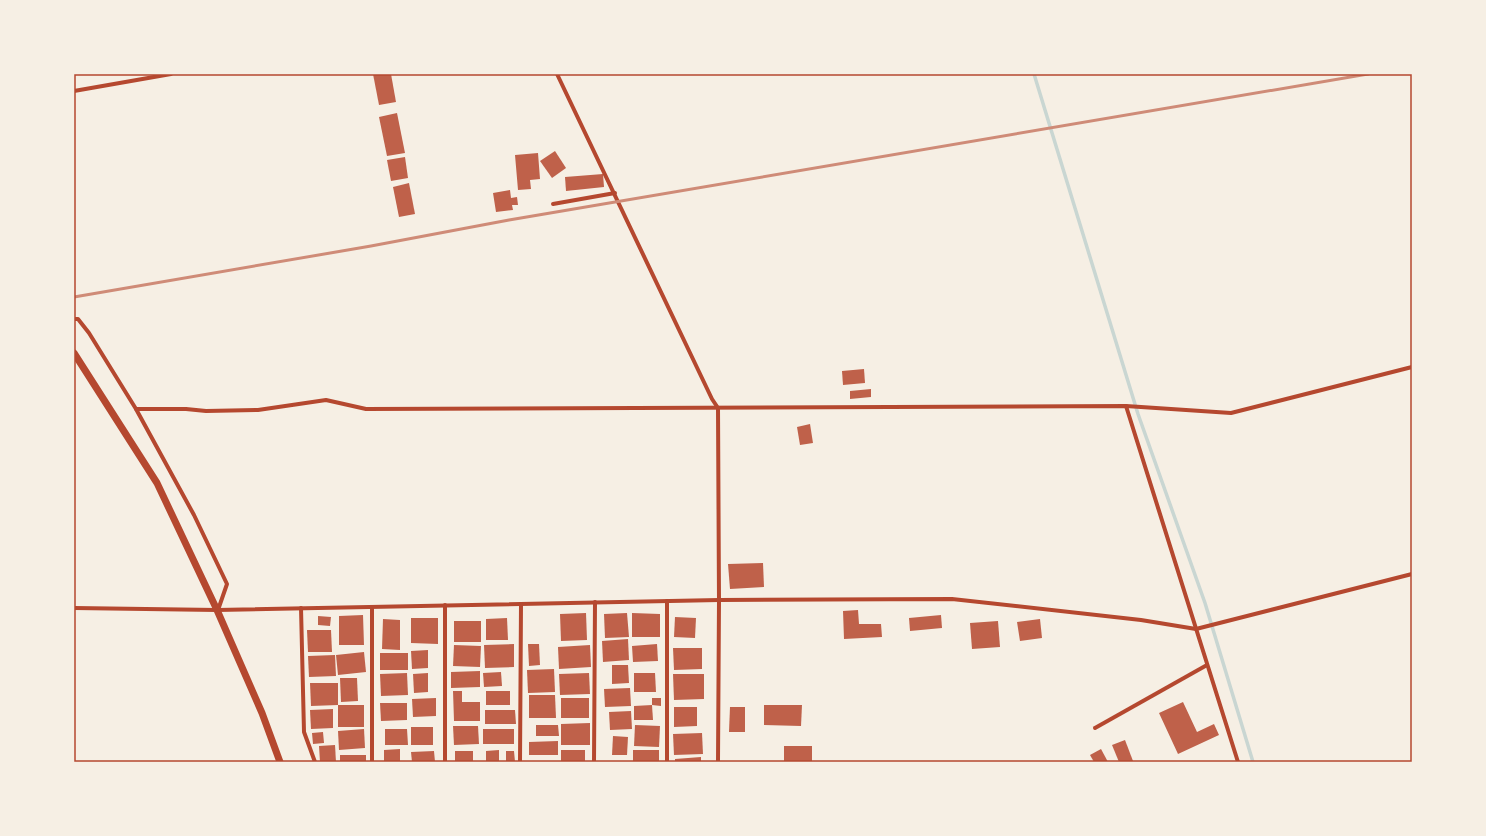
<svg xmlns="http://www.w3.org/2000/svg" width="1486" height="836" font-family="'IBM Plex Sans',sans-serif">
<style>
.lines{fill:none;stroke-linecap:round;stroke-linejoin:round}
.stream{stroke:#c9d6d2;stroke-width:3.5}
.building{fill:#bf614a}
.minor{stroke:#b5482f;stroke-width:4}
.tertiary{stroke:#b5482f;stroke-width:7}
.rail{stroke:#cf8b77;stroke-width:3}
.neatline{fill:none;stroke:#b5482f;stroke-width:1.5}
</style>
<rect width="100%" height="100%" fill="#f6efe4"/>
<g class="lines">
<path class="stream" d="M 1034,74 L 1138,414 L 1205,603 L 1253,762"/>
</g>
<g class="building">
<path d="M 373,74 L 391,74 L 396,102 L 379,105 Z"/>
<path d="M 397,113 L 405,153 L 387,156 L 379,117 Z"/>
<path d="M 555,151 L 566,168 L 552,178 L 540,161 Z"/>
<path d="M 538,153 L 540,179 L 530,180 L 531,189 L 518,190 L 515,155 Z"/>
<path d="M 405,157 L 408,178 L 391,181 L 387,160 Z"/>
<path d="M 603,174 L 604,187 L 566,191 L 565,177 Z"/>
<path d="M 409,183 L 415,214 L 399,217 L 393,187 Z"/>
<path d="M 510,190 L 511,198 L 517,197 L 518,205 L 512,205 L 513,210 L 496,212 L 493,193 Z"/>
<path d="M 864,369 L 865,383 L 843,385 L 842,371 Z"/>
<path d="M 871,389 L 871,397 L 850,399 L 850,391 Z"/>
<path d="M 810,424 L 813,443 L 800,445 L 797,427 Z"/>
<path d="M 763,563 L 764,587 L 730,589 L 728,564 Z"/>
<path d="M 858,610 L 859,624 L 881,624 L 882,637 L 844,639 L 843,611 Z"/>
<path d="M 586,613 L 587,640 L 561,641 L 560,614 Z"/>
<path d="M 627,613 L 629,637 L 605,638 L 604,614 Z"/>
<path d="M 632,613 L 660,614 L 660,637 L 632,637 Z"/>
<path d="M 363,615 L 364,645 L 339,645 L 339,616 Z"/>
<path d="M 941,615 L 942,628 L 910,631 L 909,618 Z"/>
<path d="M 318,616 L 331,617 L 330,626 L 318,625 Z"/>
<path d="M 675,617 L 696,618 L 695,638 L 674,637 Z"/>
<path d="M 411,618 L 438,618 L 438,644 L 411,643 Z"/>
<path d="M 507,618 L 508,640 L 486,640 L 486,619 Z"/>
<path d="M 383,619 L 400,620 L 400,650 L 382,649 Z"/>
<path d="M 1040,619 L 1042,638 L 1020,641 L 1017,622 Z"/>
<rect x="454" y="621" width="27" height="21"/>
<path d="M 998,621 L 1000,647 L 972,649 L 970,623 Z"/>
<path d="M 307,630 L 331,630 L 332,652 L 308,652 Z"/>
<path d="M 628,639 L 629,660 L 603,662 L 602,641 Z"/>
<path d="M 514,644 L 514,667 L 485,668 L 484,645 Z"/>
<path d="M 528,644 L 539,644 L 540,665 L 529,666 Z"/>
<path d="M 657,644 L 658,661 L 633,662 L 632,646 Z"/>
<path d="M 454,645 L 481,646 L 480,667 L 453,666 Z"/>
<path d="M 590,645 L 591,667 L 559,669 L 558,647 Z"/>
<path d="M 673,648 L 702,648 L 702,669 L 674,670 Z"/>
<path d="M 428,650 L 428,668 L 412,669 L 411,651 Z"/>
<path d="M 364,652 L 366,672 L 338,675 L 336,655 Z"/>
<rect x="380" y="653" width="28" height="17"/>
<path d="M 335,655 L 336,676 L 309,677 L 308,656 Z"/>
<path d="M 612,665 L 628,665 L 629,683 L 612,684 Z"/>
<path d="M 554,669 L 555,692 L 528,693 L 527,670 Z"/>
<path d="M 480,671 L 480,687 L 451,688 L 451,672 Z"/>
<path d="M 501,672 L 502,686 L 484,687 L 483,673 Z"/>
<path d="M 407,673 L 408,695 L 381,696 L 380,674 Z"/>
<path d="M 428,673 L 428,692 L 414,693 L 413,674 Z"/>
<path d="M 589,673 L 590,694 L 560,695 L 559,674 Z"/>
<path d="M 634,673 L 655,673 L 656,692 L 634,692 Z"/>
<path d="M 673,674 L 704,674 L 704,699 L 674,700 Z"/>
<path d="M 340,678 L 357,678 L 358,701 L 341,702 Z"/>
<path d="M 310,683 L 338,683 L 338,705 L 311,706 Z"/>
<path d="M 630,688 L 631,706 L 605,707 L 604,689 Z"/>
<path d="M 453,691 L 462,691 L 462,702 L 480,702 L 480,721 L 454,721 Z"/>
<rect x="486" y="691" width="24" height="14"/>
<path d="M 529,695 L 555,695 L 556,718 L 529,718 Z"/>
<path d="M 436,698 L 436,716 L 413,717 L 412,699 Z"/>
<rect x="561" y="698" width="28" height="20"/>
<path d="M 652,698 L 661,698 L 661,706 L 652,705 Z"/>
<path d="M 1183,702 L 1197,732 L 1214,724 L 1219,735 L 1178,754 L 1159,713 Z"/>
<path d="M 380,703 L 407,703 L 407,720 L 381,721 Z"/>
<rect x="338" y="705" width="26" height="22"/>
<path d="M 652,705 L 653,720 L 634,720 L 634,706 Z"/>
<path d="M 764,705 L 802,705 L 801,726 L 764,725 Z"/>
<path d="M 674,707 L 697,707 L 697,726 L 674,727 Z"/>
<path d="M 730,707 L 745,707 L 745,732 L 729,732 Z"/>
<path d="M 333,709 L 333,728 L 311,729 L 310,710 Z"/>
<path d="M 485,710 L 515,710 L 516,724 L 485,724 Z"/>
<path d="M 631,711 L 632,729 L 610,730 L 609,712 Z"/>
<path d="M 590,723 L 590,745 L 561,745 L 561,724 Z"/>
<path d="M 536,725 L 558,725 L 559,736 L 536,736 Z"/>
<path d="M 635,725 L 660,726 L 659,747 L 634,746 Z"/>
<path d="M 453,726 L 478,726 L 479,744 L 454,745 Z"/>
<rect x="411" y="727" width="22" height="18"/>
<path d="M 364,729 L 365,748 L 339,750 L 338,731 Z"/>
<path d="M 385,729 L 407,729 L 408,745 L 385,745 Z"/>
<rect x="483" y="729" width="31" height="15"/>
<path d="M 323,732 L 324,743 L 313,744 L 312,733 Z"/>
<path d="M 702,733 L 703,754 L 674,755 L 673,734 Z"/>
<path d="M 613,736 L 628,737 L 627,755 L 612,755 Z"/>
<path d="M 1125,740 L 1133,761 L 1119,762 L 1112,745 Z"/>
<path d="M 558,741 L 558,755 L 529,755 L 529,742 Z"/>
<path d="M 335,745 L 336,762 L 320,762 L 319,746 Z"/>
<rect x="784" y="746" width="28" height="16"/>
<path d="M 400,749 L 400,762 L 384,762 L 384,750 Z"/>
<path d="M 1101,749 L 1108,762 L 1094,762 L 1090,755 Z"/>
<path d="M 499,750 L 499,762 L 486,762 L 486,751 Z"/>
<rect x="561" y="750" width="24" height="12"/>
<rect x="633" y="750" width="26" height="12"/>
<path d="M 434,751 L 435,762 L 412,762 L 411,752 Z"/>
<rect x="455" y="751" width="18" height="11"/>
<path d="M 506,751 L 514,751 L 515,762 L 506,762 Z"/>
<rect x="340" y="755" width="26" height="7"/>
<path d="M 701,757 L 701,762 L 675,762 L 675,759 Z"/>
</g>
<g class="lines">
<g class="minor">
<path d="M 557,74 L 712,399 L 718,408 L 719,600 L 718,762"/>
<path d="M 74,91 L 171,74"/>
<path d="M 553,204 L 615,193"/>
<path d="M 74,319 L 78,319 L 89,333 L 136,409 L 186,409 L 206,411 L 258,410 L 326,400 L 366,409 L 1126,406 L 1231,413 L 1412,367"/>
<path d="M 1126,406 L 1238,762"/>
<path d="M 136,409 L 194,515 L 227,584 L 218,610"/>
<path d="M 667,601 L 667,762"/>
<path d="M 372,607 L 372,762"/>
<path d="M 74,608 L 217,610 L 719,600 L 952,599 L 1141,620 L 1196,629 L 1412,574"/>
<path d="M 301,608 L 304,732 L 315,762"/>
<path d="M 1095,728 L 1207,665"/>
<path d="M 445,762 L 445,605"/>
<path d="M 520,762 L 521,604"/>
<path d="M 594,762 L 595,602"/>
</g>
<path class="tertiary" d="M 74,353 L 157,483 L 217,610 L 262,713 L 280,762"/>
<path class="rail" d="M 74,297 L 371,246 L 509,220 L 1368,74"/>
</g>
<rect width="1486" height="836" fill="none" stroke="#f6efe4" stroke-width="150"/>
<rect x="75" y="75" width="1336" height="686" class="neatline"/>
</svg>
